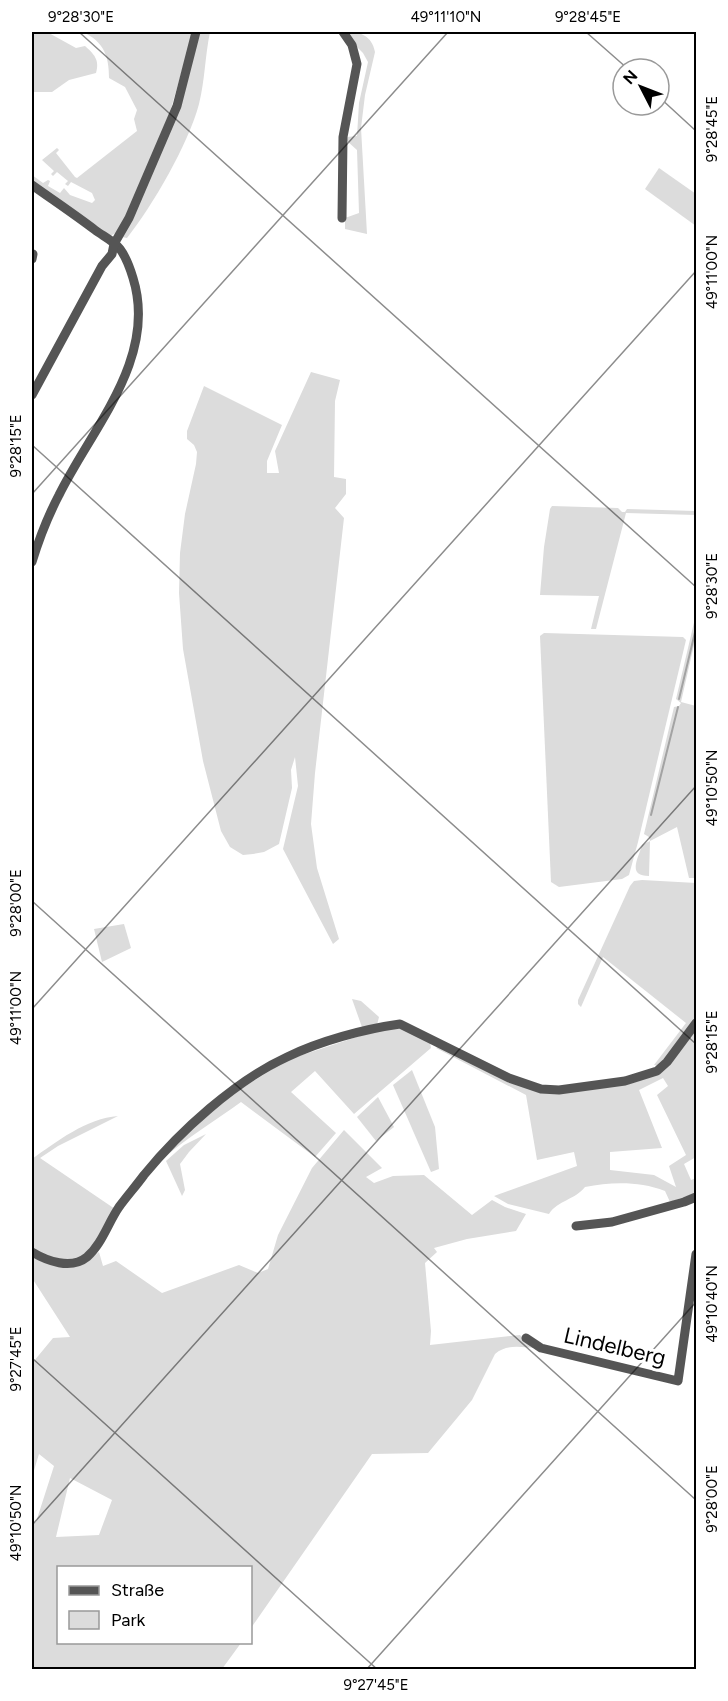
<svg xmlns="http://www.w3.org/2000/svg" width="728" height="1701" font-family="Figtree,sans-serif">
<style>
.green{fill:#dcdcdc;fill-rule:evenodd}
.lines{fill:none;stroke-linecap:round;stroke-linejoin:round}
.stream{stroke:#a3a3a3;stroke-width:2}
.minor{stroke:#555;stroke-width:9}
.ticks{fill:none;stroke:#000;stroke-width:1.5;stroke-opacity:0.45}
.labels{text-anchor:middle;stroke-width:6;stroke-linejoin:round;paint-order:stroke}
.street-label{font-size:22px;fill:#000;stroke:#fff}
.neatline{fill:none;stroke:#000;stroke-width:2}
.ticks-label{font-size:15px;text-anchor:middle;fill:#000}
</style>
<rect width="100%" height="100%" fill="#fff"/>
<g class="green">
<path d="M 33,32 L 47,32 L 76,48 L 85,46 C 94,54 100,60 96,73 L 69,80 L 52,92 L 32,92 L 32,35 Z"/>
<path d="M 83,32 L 193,32 L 170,112 L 126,216 L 116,233 L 110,236 L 32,183 L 32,175 L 43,183 L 48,180 L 50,181 L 48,186 L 60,193 L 64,188 L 70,195 L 92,203 L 95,200 L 92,193 L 71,182 L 68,186 L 65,184 L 68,181 L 57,172 L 53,176 L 51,174 L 54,171 L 42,160 L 57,148 L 59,150 L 56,153 L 75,177 L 77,178 L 137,131 L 134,119 L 137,110 L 125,87 L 109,78 C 109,56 104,42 83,32 Z"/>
<path d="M 200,32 L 210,32 C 205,56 205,80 199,104 C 188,145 153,205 127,238 L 122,237 L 131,218 Z"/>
<path d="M 347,32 C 361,32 372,36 375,52 L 365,95 L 361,128 L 367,234 L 345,229 L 345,218 L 359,213 L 357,150 L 347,141 L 347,137 L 357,136 L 359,103 L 368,62 L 363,53 L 355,45 Z"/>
<path d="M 659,168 L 696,194 L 696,226 L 645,189 Z"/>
<path d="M 311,372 L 340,380 L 335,401 L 334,477 L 346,479 L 346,494 L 335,508 L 344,518 L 315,773 L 311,824 L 317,868 L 339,939 L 333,944 L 283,849 L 298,786 L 295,757 L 291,770 L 292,788 L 279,844 L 264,852 L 253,854 L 243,855 L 230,847 L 221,831 L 203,761 L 183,649 L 179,593 L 180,553 L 185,514 L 196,464 L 197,452 L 194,445 L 187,439 L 187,431 L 204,386 L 282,425 L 267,461 L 267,473 L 279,473 L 275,451 Z"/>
<path d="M 552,506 L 618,508 L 622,512 L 625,512 L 627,509 L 696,511 L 696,515 L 626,513 L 596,629 L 591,629 L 599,596 L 540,595 L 544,547 L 550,509 Z"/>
<path d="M 696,614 L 696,636 L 681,702 L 696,706 L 696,878 L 689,878 L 677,827 L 650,841 L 649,876 C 627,876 638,859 642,845 L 650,841 L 649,837 L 644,834 L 674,707 L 679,706 L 681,703 L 676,699 Z"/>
<path d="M 544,633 L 683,637 L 686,640 L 638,842 L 629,875 L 622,879 L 559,887 L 551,882 L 540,636 Z"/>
<path d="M 642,880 L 696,883 L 696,1019 L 659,1066 L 654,1065 L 686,1023 L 603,957 L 581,1007 L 578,1004 L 578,1000 L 630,886 L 634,881 Z"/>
<path d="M 124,924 L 131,948 L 102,962 L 94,929 Z"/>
<path d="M 352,999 L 361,1001 L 379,1017 L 377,1025 L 363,1030 Z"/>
<path d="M 696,1026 L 696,1157 L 684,1164 L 691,1180 L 696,1178 L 696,1193 L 670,1202 L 665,1191 C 639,1181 611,1182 585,1187 C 575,1200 558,1200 549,1214 L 508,1204 L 494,1196 L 577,1166 L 574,1152 L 537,1160 L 526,1095 L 436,1048 L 440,1046 L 507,1081 L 539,1092 L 658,1073 ZM 663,1078 L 668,1086 L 657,1095 L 686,1155 L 669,1166 L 676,1187 L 654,1175 L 610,1170 L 610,1152 L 662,1148 L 639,1090 Z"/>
<path d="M 398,1027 L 430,1042 L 431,1048 L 354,1114 L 315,1071 L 291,1092 L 336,1133 L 315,1157 L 241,1102 C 215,1121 188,1137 164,1158 L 184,1135 L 231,1095 L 287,1060 L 381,1029 Z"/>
<path d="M 412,1070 L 435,1127 L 439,1169 L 431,1172 L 393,1085 Z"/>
<path d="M 378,1097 L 394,1127 L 376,1141 L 357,1117 Z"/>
<path d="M 118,1116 L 58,1146 L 40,1158 L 115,1209 C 102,1231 90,1266 59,1261 C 50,1260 40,1254 32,1250 L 32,1159 C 56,1142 87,1118 118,1116 Z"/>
<path d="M 344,1130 L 382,1168 L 366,1177 L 374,1183 L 393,1176 L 424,1175 L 472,1215 L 492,1200 L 505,1207 L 526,1214 L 516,1231 L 467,1239 L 434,1248 L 437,1252 L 425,1263 L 431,1331 L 430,1345 L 520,1335 L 527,1343 L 534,1348 C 521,1347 506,1344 495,1354 L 472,1400 L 428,1453 L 372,1454 L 251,1628 L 250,1568 L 58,1568 L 58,1642 L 241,1643 L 222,1669 L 32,1669 L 34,1595 L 32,1523 L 36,1522 L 54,1466 L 39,1454 L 32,1477 L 32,1359 L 34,1361 L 53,1338 L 70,1337 L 32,1278 L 32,1254 C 58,1262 77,1273 99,1252 L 103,1266 L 116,1261 L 162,1293 L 239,1265 L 258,1273 L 268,1269 L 278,1235 L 312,1168 ZM 70,1478 L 112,1500 L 99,1535 L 56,1537 Z"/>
<path d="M 206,1134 L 189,1152 L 180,1164 L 185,1190 L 182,1196 L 166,1161 L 184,1145 Z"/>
</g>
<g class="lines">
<g class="stream">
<path d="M 679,699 L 696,628"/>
<path d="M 651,815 L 678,707"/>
</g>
<g class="minor">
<path d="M 32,185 C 53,200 74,214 95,230 C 103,236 114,241 120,249 C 126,257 130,268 133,278 C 158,358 92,428 59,495 C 48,516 39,539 32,562"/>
<path d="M 342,218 L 343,137 L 357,64 L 352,45 L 343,32"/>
<path d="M 32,259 L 33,254"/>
<path d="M 32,395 L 102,266 L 112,254 L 114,244 L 129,218 L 177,106 L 196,32"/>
<path d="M 576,1226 L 612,1222 L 684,1202 L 696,1197"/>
<path d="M 32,1252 C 47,1261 71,1270 87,1257 C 102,1244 108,1223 119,1207 C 127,1196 136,1186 144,1175 C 180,1131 235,1081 287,1057 C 320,1041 364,1029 400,1024 L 509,1078 L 541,1089 L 559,1090 L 625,1081 L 657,1071 L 667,1062 L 696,1023"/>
<path d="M 526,1338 L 541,1348 L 678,1381 L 696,1254"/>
</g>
</g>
<path class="ticks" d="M 79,32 L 696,587M 586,32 L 628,69M 659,97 L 696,131M 32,445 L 696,1044M 32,494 L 448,32M 32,901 L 696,1500M 32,1009 L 696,271M 32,1358 L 378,1670M 32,1525 L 696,786M 366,1670 L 696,1302"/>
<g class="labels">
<g class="street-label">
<text transform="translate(615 1346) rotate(13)" y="8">Lindelberg</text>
</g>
</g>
<rect width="728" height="1701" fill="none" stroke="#ffffff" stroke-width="66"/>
<rect x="57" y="1566" width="195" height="78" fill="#ffffff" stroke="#999999" stroke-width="1.5"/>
<rect x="69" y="1586" width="30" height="9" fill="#555555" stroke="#999999" stroke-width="1.5"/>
<text x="111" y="1596" font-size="18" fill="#000000">Straße</text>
<rect x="69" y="1611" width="30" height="18" fill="#dcdcdc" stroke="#999999" stroke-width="1.5"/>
<text x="111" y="1626" font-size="18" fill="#000000">Park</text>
<g transform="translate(641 87) rotate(312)"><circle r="28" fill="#ffffff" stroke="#999999" stroke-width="1.5"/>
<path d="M0-4.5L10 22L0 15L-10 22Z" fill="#000000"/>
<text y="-9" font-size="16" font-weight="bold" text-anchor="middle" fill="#000000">N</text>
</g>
<rect x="33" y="33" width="662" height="1635" class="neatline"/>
<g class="ticks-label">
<text x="81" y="22">9°28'30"E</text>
<text x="446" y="22">49°11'10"N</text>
<text x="588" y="22">9°28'45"E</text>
<text transform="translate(712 129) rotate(-90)" y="5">9°28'45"E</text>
<text transform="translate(712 272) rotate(-90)" y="5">49°11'00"N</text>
<text transform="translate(16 446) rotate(-90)" y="5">9°28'15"E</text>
<text transform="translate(712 586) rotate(-90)" y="5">9°28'30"E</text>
<text transform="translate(712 788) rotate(-90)" y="5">49°10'50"N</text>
<text transform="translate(16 903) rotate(-90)" y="5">9°28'00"E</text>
<text transform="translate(16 1008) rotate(-90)" y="5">49°11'00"N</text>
<text transform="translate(712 1042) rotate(-90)" y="5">9°28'15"E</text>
<text transform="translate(712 1304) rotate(-90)" y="5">49°10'40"N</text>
<text transform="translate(16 1359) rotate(-90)" y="5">9°27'45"E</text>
<text transform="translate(712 1499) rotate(-90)" y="5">9°28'00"E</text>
<text transform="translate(16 1523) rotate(-90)" y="5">49°10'50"N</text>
<text x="376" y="1690">9°27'45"E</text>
</g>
</svg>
